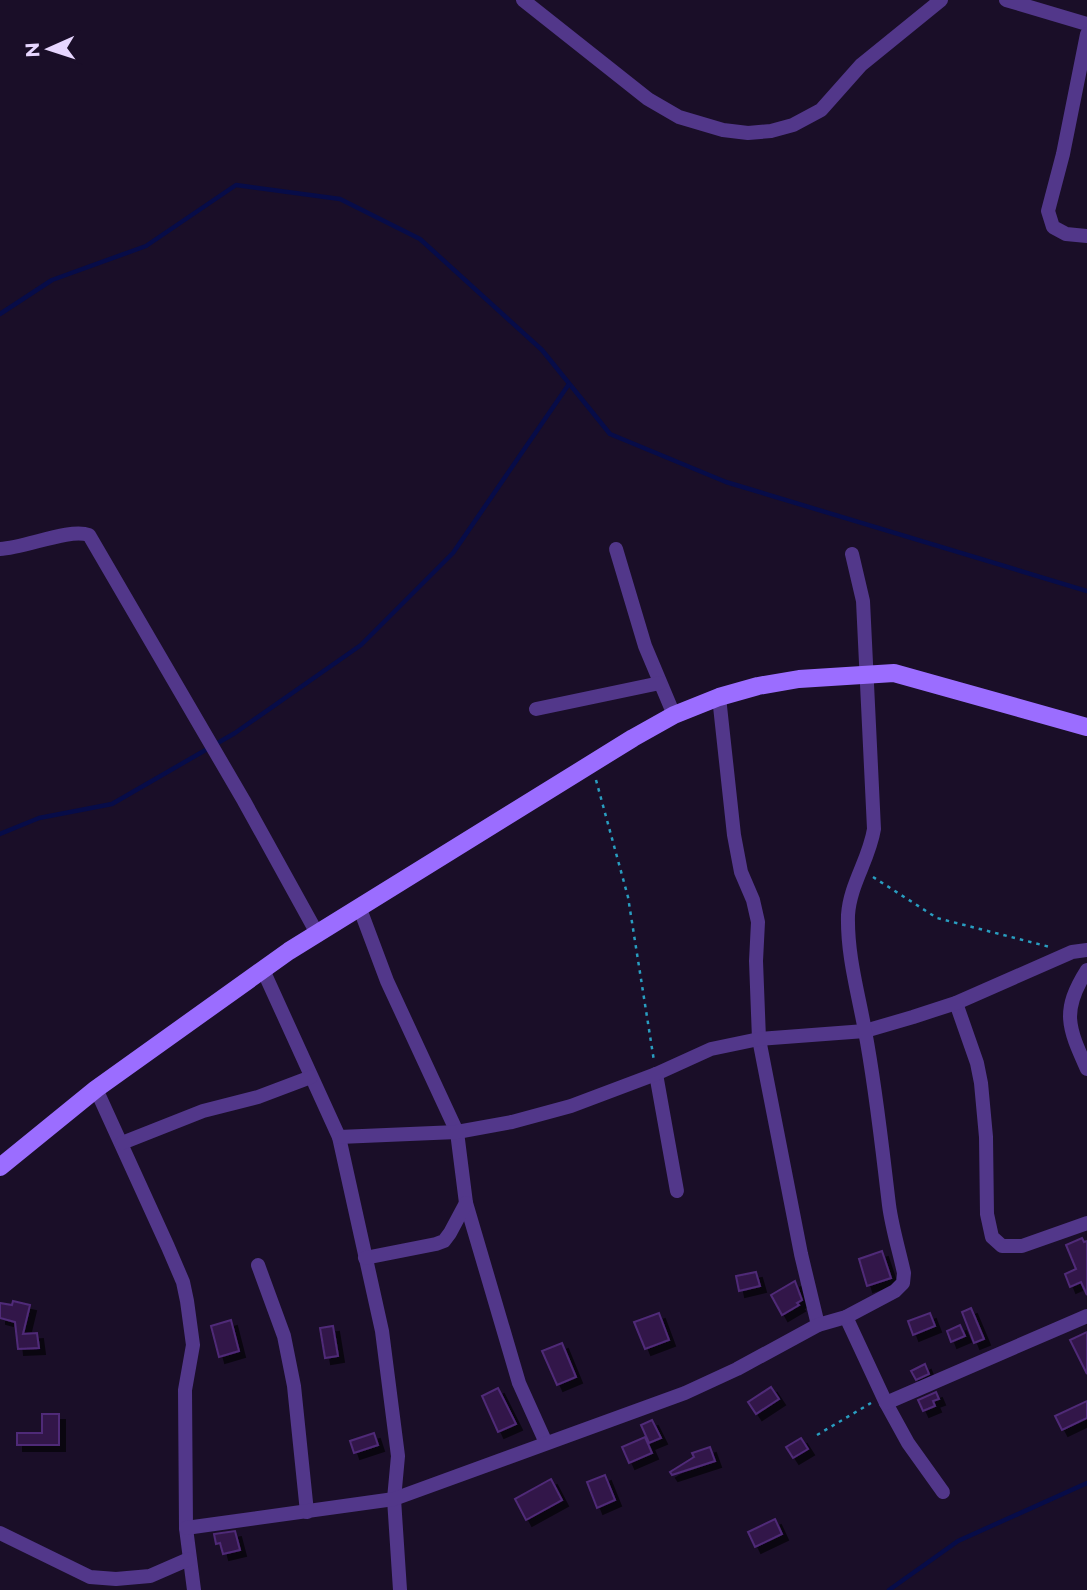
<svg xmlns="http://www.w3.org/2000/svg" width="1087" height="1590" font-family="Montserrat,sans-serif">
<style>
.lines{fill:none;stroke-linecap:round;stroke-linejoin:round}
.stream{stroke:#070c48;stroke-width:4.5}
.building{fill:#32194a;stroke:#502a78;stroke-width:2;filter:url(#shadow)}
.path{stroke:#299dc0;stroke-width:2.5;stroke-dasharray:3.5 5;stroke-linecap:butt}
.street{stroke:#52378a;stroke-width:14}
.secondary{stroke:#9b6dff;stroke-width:18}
</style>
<defs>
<filter id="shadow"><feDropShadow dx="6" dy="6" stdDeviation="0" flood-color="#0009"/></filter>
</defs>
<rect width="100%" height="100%" fill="#1a0e28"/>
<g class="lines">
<g class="stream">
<path d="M 0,314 L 52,280 L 146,246 L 236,185 L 340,199 L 420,239 L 542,350 L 610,434 L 726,482 L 1087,591"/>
<path d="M 0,834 L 39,818 L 112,804 L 235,733 L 361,645 L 453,553 L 569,384"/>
<path d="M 889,1590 L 958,1541 L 1087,1483"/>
</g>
</g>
<g class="building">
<path d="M 1082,1238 L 1084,1242 L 1087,1241 L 1087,1295 L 1081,1282 L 1070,1287 L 1065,1274 L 1076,1269 L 1066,1245 Z"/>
<path d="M 882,1251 L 891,1278 L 867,1286 L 859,1259 Z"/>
<path d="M 756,1272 L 760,1286 L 739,1291 L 736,1276 Z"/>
<path d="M 795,1281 L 802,1300 L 797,1303 L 799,1305 L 782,1315 L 771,1295 Z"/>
<path d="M 13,1301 L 30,1305 L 23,1334 L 37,1333 L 39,1348 L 18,1349 L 15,1322 L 0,1318 L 0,1303 L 12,1305 Z"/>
<path d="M 971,1308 L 984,1339 L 974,1343 L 962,1312 Z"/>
<path d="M 659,1313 L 669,1340 L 645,1349 L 634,1322 Z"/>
<path d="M 930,1313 L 935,1326 L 913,1335 L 908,1321 Z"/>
<path d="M 231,1320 L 239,1351 L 219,1357 L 211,1326 Z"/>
<path d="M 960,1325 L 965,1336 L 951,1342 L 947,1331 Z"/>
<path d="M 333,1326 L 338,1356 L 325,1358 L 320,1328 Z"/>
<path d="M 1087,1332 L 1087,1374 L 1070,1340 Z"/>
<path d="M 562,1343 L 576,1377 L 557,1385 L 542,1351 Z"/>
<path d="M 925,1364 L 929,1374 L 916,1380 L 911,1371 Z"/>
<path d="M 771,1387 L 779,1399 L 756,1414 L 748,1402 Z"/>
<path d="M 498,1388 L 516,1424 L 498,1432 L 482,1396 Z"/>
<path d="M 936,1392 L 939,1399 L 933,1401 L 935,1406 L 923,1411 L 918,1400 Z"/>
<path d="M 1087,1401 L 1087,1418 L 1062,1430 L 1055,1416 Z"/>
<path d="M 42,1414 L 59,1414 L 59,1445 L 17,1445 L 17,1433 L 42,1433 Z"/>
<path d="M 652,1420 L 661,1438 L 649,1443 L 641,1425 Z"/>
<path d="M 374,1433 L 378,1445 L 354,1453 L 350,1441 Z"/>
<path d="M 645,1437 L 652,1453 L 629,1463 L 622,1447 Z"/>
<path d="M 801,1438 L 808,1449 L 793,1458 L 786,1447 Z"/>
<path d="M 710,1447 L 715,1461 L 672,1475 L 670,1472 L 694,1457 L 692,1453 Z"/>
<path d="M 605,1475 L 615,1500 L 597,1508 L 587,1482 Z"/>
<path d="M 551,1479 L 562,1500 L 526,1520 L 515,1499 Z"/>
<path d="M 775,1519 L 782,1534 L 755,1547 L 748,1532 Z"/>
<path d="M 235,1531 L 240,1550 L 223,1554 L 220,1543 L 216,1544 L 214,1534 Z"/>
</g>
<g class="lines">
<g class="path">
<path d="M 596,780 L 628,897 L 654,1061"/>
<path d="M 873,877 L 937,918 L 1050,947"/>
<path d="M 817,1435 L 871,1403"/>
</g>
<g class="street">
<path d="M 523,0 L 648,99 L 679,117 L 723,130 L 748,133 L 771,131 L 793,125 L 821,110 L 861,65 L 941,0"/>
<path d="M 1006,0 L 1087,24"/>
<path d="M 1087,34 L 1063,154 L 1048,211 L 1053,227 L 1066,234 L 1087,236"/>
<path d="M 0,549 C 25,548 69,528 89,535 L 244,801 L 318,935"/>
<path d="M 616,549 L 645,646 L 674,715"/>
<path d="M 719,697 L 734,835 L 741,872 L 753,900 L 758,922 L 756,961 L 759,1039 L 801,1254 L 818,1325"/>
<path d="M 536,709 L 660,683"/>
<path d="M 360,909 L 387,981 L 457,1132 L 466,1203 L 519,1383 L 546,1443"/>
<path d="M 263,970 L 339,1137 L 382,1331 L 398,1456 L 394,1499 L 400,1590"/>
<path d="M 1087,970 C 1061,1011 1068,1027 1087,1069"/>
<path d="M 956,1003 L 977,1063 L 981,1083 L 986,1137 L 987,1214 L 992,1237 L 1002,1246 L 1022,1246 L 1087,1223"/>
<path d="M 656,1074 L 677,1191"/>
<path d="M 96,1089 L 168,1247 L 183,1282 L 187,1301 L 193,1345 L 185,1390 L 186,1528 L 194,1590"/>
<path d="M 339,1137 L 457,1132 L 512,1122 L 571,1106 L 656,1074 L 711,1049 L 759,1039 L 865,1031 L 913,1017 L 956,1003 L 1072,952 L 1087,950"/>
<path d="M 122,1143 L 203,1111 L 258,1097 L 311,1077"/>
<path d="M 365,1258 L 436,1244 L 444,1241 L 450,1233 L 466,1203"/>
<path d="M 258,1265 L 284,1336 L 294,1386 L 307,1512"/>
<path d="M 846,1317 L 886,1403 L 908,1443 L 943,1492"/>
<path d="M 886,1403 L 1087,1316"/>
<path d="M 186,1528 L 394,1499 L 685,1393 L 737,1369 L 818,1325 L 846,1317 L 895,1291 L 903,1283 L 904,1273 C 899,1250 892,1228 889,1205 C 882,1147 876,1089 865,1031 C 858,992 847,955 848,915 C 850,884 869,860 874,829 L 863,601 L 852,554"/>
<path d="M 0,1533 L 90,1577 L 116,1579 L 150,1576 L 189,1559"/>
</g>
<path class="secondary" d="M 0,1167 L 96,1089 L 289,951 L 633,738 L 674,715 L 719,697 L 758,686 L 799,679 L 894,673 L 1087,727"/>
</g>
<g transform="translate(49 49) rotate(267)" stroke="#1a0e28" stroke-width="5" paint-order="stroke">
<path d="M0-5L12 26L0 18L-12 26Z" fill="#e7d6ff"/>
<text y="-10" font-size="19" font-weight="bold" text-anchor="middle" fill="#e7d6ff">N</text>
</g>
</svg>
